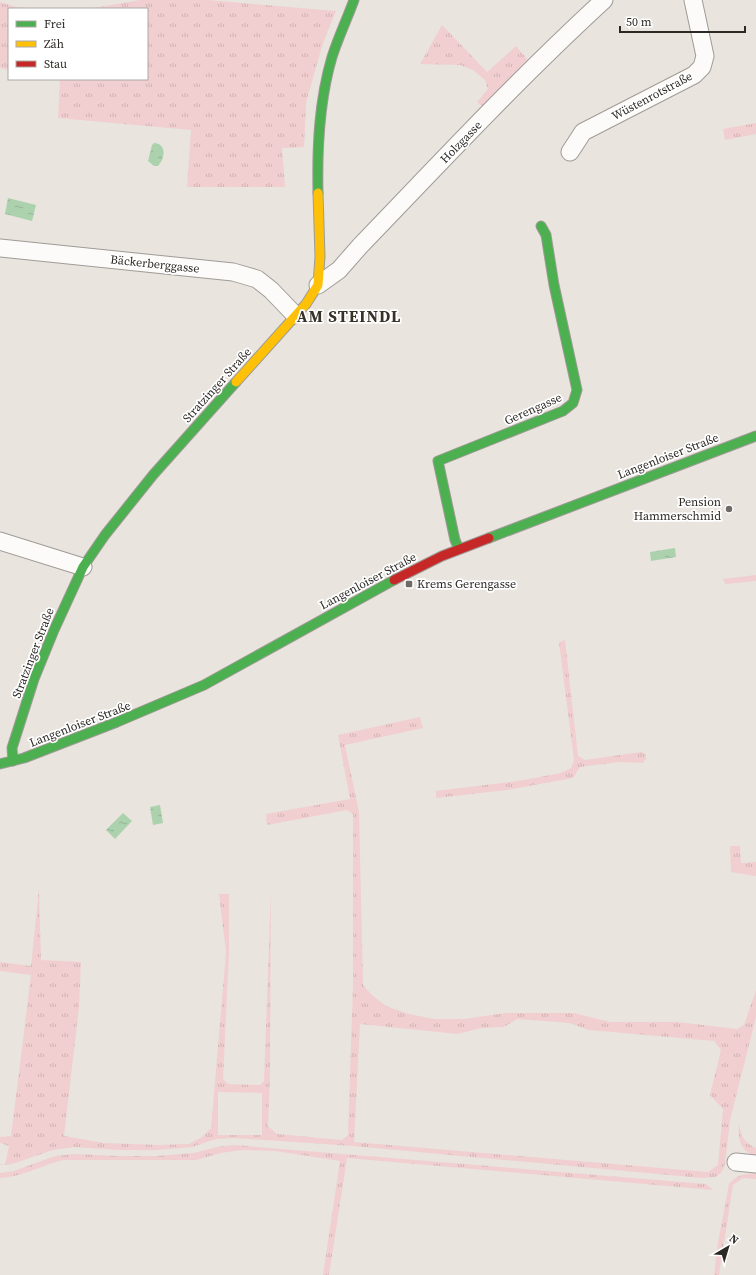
<svg xmlns="http://www.w3.org/2000/svg" width="756" height="1275" font-family="'Source Serif 4',serif">
<style>
.grass{fill:url(#grass-tufts);fill-rule:evenodd}
.water{fill:url(#water-ripples)}
.lines{fill:none;stroke-linecap:round;stroke-linejoin:round}
.street-casing{stroke:#9f9b96;stroke-width:19}
.fast-casing{stroke:#9f9b96;stroke-width:11}
.slow-casing{stroke:#9f9b96;stroke-width:11}
.jam-casing{stroke:#9f9b96;stroke-width:11}
.street{stroke:#fcfbfa;stroke-width:17}
.fast{stroke:#4caf50;stroke-width:9}
.slow{stroke:#ffc107;stroke-width:9}
.jam{stroke:#c62828;stroke-width:9}
.poi-dot{fill:#6e6a66;stroke:#fff;stroke-width:1.5}
.labels{text-anchor:middle;stroke-width:3.5;stroke-linejoin:round;paint-order:stroke}
.street-label{font-size:12px;fill:#2c2925;stroke:#fff}
.poi-label{font-size:12px;fill:#2c2925;stroke:#fff;text-anchor:end}
.district-label{font-size:16px;font-weight:bold;letter-spacing:1px;fill:#373128;stroke:#fff}
</style>
<defs>
<pattern id="grass-tufts" width="24" height="20" patternUnits="userSpaceOnUse"><rect width="24" height="20" fill="#f1cfd0"/><path d="M3 7l-1-3M5 7V3M7 7l1-3M15 17l-1-3M17 17v-4M19 17l1-3" fill="none" stroke="#cfb2b2"/></pattern>
<pattern id="water-ripples" width="26" height="14" patternUnits="userSpaceOnUse"><rect width="26" height="14" fill="#acd2ad"/><path d="M2 4q2-2 4 0t4 0M15 11q2-2 4 0t4 0" fill="none" stroke="#94b495"/></pattern>
</defs>
<rect width="100%" height="100%" fill="#e9e4de"/>
<g class="grass">
<path d="M 140,0 L 208,0 L 336,11 L 323,43 L 306,102 L 304,147 L 282,148 L 285,187 L 187,187 L 191,130 L 58,118 L 60,80 L 54,79 L 147,79 L 147,9 L 88,9 Z"/>
<path d="M 0,2 L 16,7 L 45,9 L 9,9 L 9,70 L 0,68 Z"/>
<path d="M 442,25 L 487,72 L 516,46 L 528,60 L 513,79 L 484,108 L 477,102 L 488,89 L 485,80 L 473,70 L 460,65 L 420,64 Z"/>
<path d="M 756,123 L 756,134 L 725,140 L 723,129 Z"/>
<path d="M 756,575 L 756,581 L 726,584 L 722,579 Z"/>
<path d="M 565,640 L 578,756 L 585,760 L 641,752 L 646,754 L 646,759 L 643,763 L 619,762 L 580,767 L 573,778 L 507,790 L 436,798 L 436,791 L 518,781 L 561,773 L 571,768 L 574,760 L 559,642 Z"/>
<path d="M 420,717 L 423,728 L 345,745 L 359,812 L 363,985 L 372,995 L 386,1006 L 409,1014 L 434,1019 L 464,1019 L 505,1013 L 574,1013 L 610,1022 L 677,1022 L 737,1029 L 744,1025 L 756,990 L 756,1017 L 730,1120 L 725,1164 L 722,1172 L 715,1177 L 702,1178 L 353,1146 L 235,1138 L 216,1139 L 192,1147 L 157,1150 L 119,1150 L 74,1147 L 53,1150 L 12,1164 L 0,1165 L 0,1164 L 5,1165 L 9,1146 L 0,1143 L 0,1137 L 11,1136 L 31,975 L 0,971 L 0,962 L 31,966 L 39,889 L 41,960 L 81,962 L 79,1007 L 64,1136 L 104,1143 L 159,1145 L 189,1144 L 202,1137 L 211,1128 L 226,953 L 219,894 L 229,894 L 229,953 L 223,1079 L 228,1084 L 260,1085 L 264,1081 L 271,891 L 270,1077 L 268,1126 L 277,1134 L 342,1140 L 348,1135 L 353,986 L 353,814 L 347,810 L 267,825 L 266,814 L 350,799 L 338,735 ZM 517,1019 L 569,1023 L 589,1030 L 714,1041 L 721,1050 L 710,1095 L 723,1109 L 718,1165 L 708,1172 L 354,1142 L 360,1024 L 458,1034 L 481,1028 L 504,1027 ZM 218,1092 L 262,1093 L 262,1135 L 218,1135 Z"/>
<path d="M 730,846 L 740,846 L 741,863 L 756,862 L 756,876 L 731,872 Z"/>
<path d="M 739,1123 C 741,1135 743,1142 756,1148 L 756,1156 C 739,1151 738,1138 739,1123 Z"/>
<path d="M 234,1145 L 706,1184 L 713,1190 L 347,1158 L 329,1275 L 323,1275 L 340,1161 L 275,1151 L 242,1150 L 221,1153 L 196,1160 L 63,1160 C 42,1165 22,1177 0,1178 L 0,1173 L 14,1171 L 55,1156 L 74,1154 L 119,1156 L 157,1156 L 194,1153 L 217,1147 Z"/>
<path d="M 756,1173 L 756,1179 L 743,1178 L 733,1185 L 719,1275 L 714,1275 L 718,1242 L 729,1184 C 736,1175 744,1174 756,1173 Z"/>
</g>
<g class="water">
<path d="M 154,143 C 167,144 165,158 158,166 L 154,166 L 148,161 L 152,145 Z"/>
<path d="M 8,198 L 36,205 L 32,221 L 5,214 Z"/>
<path d="M 675,548 L 676,557 L 651,561 L 650,552 Z"/>
<path d="M 160,805 L 163,823 L 153,825 L 150,807 Z"/>
<path d="M 123,813 L 132,821 L 115,839 L 106,830 Z"/>
</g>
<g class="lines">
<g class="street-casing">
<g id="street">
<path d="M 570,152 L 583,132 L 694,75 L 702,67 L 705,56 L 693,0"/>
<path d="M 0,248 L 233,272 L 257,279 L 271,290 L 295,315"/>
<path d="M 318,285 L 339,270 L 360,246 C 440,163 519,78 604,0"/>
<path d="M 0,541 L 83,567"/>
<path d="M 736,1162 L 756,1164"/>
</g>
</g>
<g class="fast-casing">
<g id="fast">
<path d="M 318,193 C 317,147 319,101 332,57 C 338,38 347,19 354,0"/>
<path d="M 489,538 L 756,436"/>
<path d="M 459,549 L 455,540 L 438,461 L 563,411 L 573,403 L 577,390 L 554,285 L 546,235 L 541,226"/>
<path d="M 13,761 L 12,748 L 34,679 L 54,630 L 83,567 L 105,535 L 153,475 L 236,382"/>
<path d="M 0,764 L 24,758 L 117,722 L 204,685 L 394,580"/>
</g>
</g>
<g class="slow-casing">
<path id="slow" d="M 236,382 L 306,304 L 318,285 L 320,256 L 318,193"/>
</g>
<g class="jam-casing">
<path id="jam" d="M 394,580 L 442,556 L 489,538"/>
</g>
<use href="#street" class="street"/>
<use href="#fast" class="fast"/>
<use href="#slow" class="slow"/>
<use href="#jam" class="jam"/>
</g>
<g class="poi-dot">
<circle cx="729" cy="509" r="4"/>
<rect x="405" y="580" width="8" height="8" rx="2"/>
</g>
<g class="labels">
<g class="street-label">
<text transform="translate(652 96) rotate(-28)" y="4">Wüstenrotstraße</text>
<text transform="translate(461 142) rotate(-46)" y="4">Holzgasse</text>
<text transform="translate(155 264) rotate(6)" y="4">Bäckerberggasse</text>
<text transform="translate(217 385) rotate(-48)" y="4">Stratzinger Straße</text>
<text transform="translate(533 409) rotate(-24)" y="4">Gerengasse</text>
<text transform="translate(668 456) rotate(-21)" y="4">Langenloiser Straße</text>
<text transform="translate(368 581) rotate(-28)" y="4">Langenloiser Straße</text>
<text transform="translate(33 653) rotate(-69)" y="4">Stratzinger Straße</text>
<text transform="translate(80 724) rotate(-21)" y="4">Langenloiser Straße</text>
</g>
<g class="poi-label">
<text x="721" y="506">Pension<tspan x="721" dy="14">Hammerschmid</tspan></text>
<text x="417" y="588" text-anchor="start">Krems Gerengasse</text>
</g>
<g class="district-label">
<text x="349" y="322">AM STEINDL</text>
</g>
</g>
<rect x="8" y="8" width="140" height="72" fill="#ffffff" stroke="#aba9a8"/>
<rect x="16" y="21" width="20" height="6" fill="#4caf50" stroke="#aba9a8"/>
<text x="44" y="28" font-size="12" fill="#2c2925">Frei</text>
<rect x="16" y="41" width="20" height="6" fill="#ffc107" stroke="#aba9a8"/>
<text x="44" y="48" font-size="12" fill="#2c2925">Zäh</text>
<rect x="16" y="61" width="20" height="6" fill="#c62828" stroke="#aba9a8"/>
<text x="44" y="68" font-size="12" fill="#2c2925">Stau</text>
<g transform="translate(728 1247) rotate(38)" stroke="#ffffff" stroke-width="3" paint-order="stroke">
<path d="M0-3L7 15L0 10L-7 15Z" fill="#2c2925"/>
<text y="-6" font-size="11" font-weight="bold" text-anchor="middle" fill="#2c2925">N</text>
</g>
<path d="M620 26v6h125v-6" fill="none" stroke="#2c2925" stroke-width="2"/>
<text x="626" y="26" font-size="12" fill="#2c2925" stroke="#ffffff" stroke-width="3" paint-order="stroke">50 m</text>
</svg>
